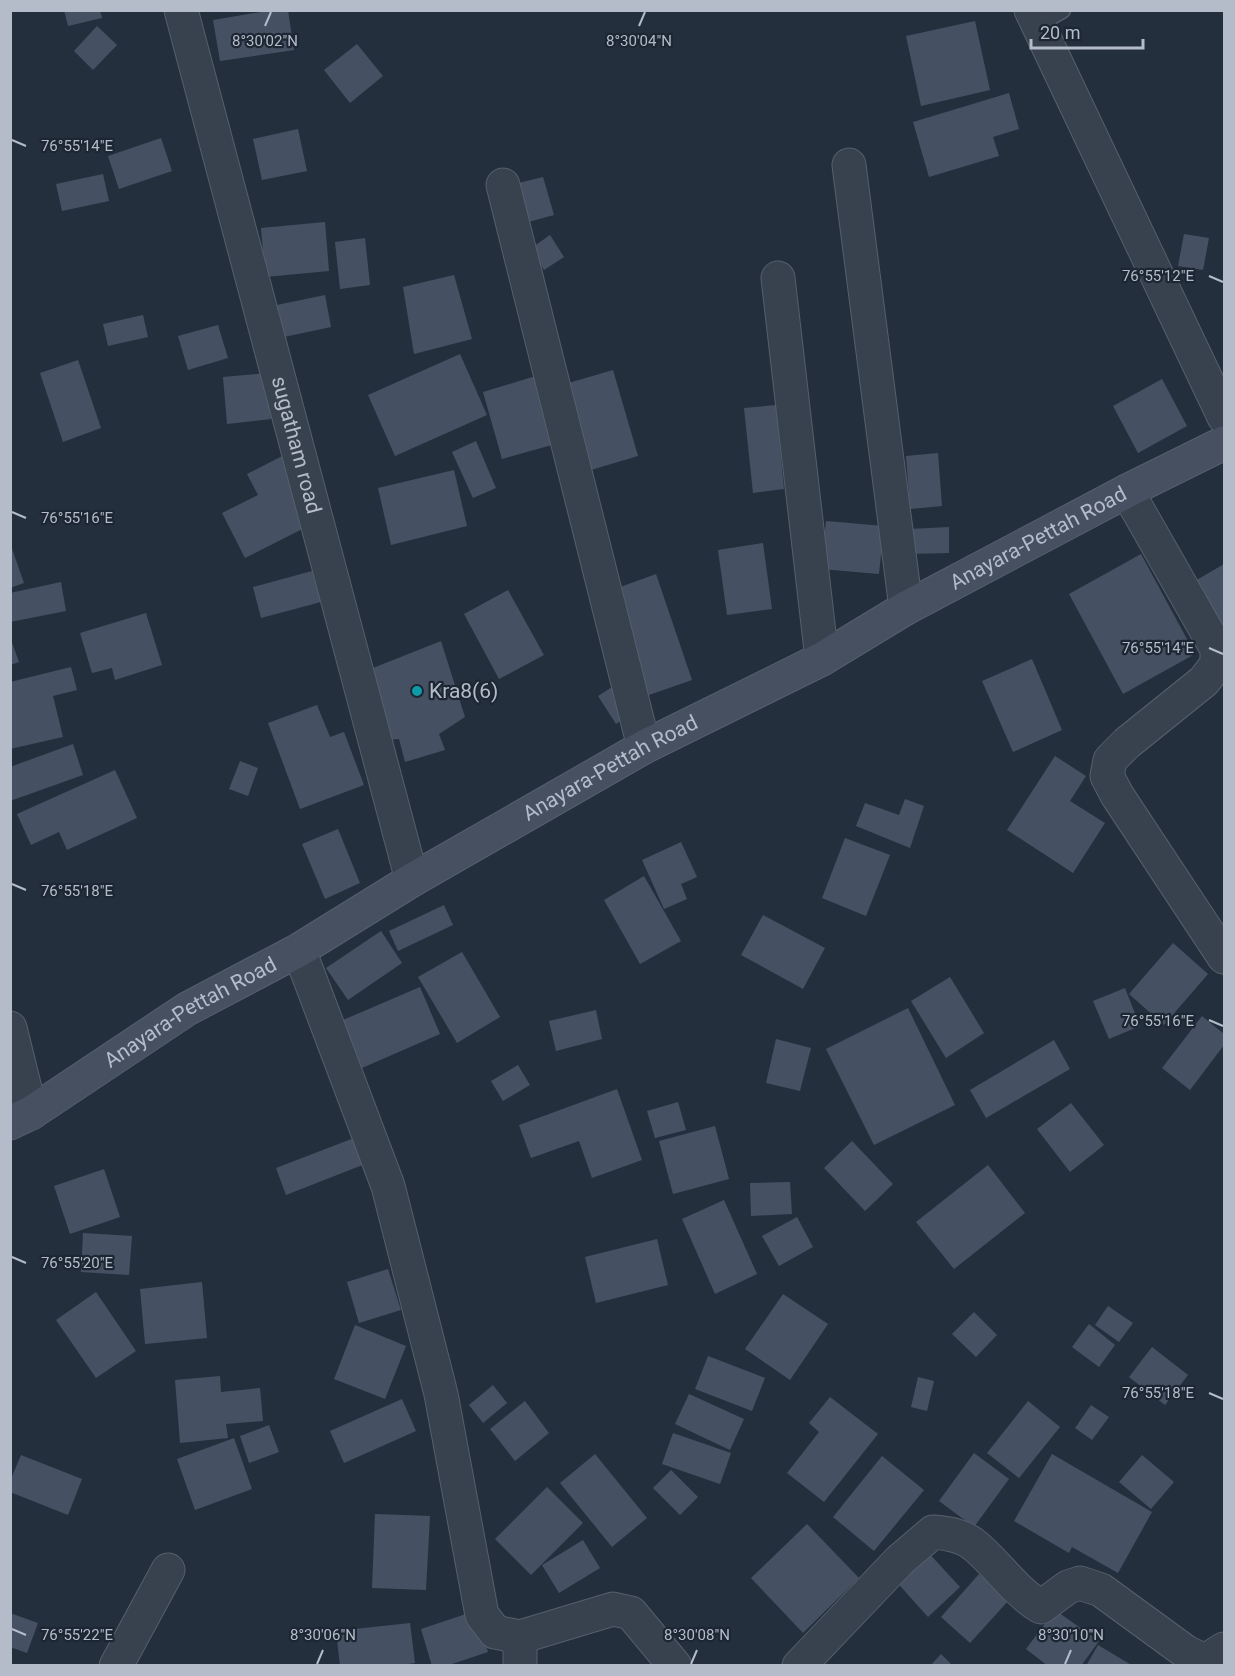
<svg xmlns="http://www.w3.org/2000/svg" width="1235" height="1676" font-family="Roboto,sans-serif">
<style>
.building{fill:#455162}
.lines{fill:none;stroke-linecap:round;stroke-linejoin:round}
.service-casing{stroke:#565f6c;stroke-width:19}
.minor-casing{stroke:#565f6c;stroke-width:35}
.secondary-casing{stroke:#565f6c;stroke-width:35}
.service{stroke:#38414e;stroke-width:16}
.minor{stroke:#38414e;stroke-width:33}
.secondary{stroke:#465061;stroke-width:33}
.ticks{fill:none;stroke:#b4bcc9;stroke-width:2}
.culture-dot{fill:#0f9aa8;stroke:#1d2633;stroke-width:2}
.labels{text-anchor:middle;stroke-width:4.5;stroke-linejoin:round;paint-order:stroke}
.street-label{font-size:21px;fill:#b4bcc9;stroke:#1d2633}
.poi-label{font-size:21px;fill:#b4bcc9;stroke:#1d2633;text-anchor:start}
.ticks-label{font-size:15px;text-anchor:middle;fill:#b4bcc9;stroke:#1d2633;stroke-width:4.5;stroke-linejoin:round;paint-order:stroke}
</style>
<rect width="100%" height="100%" fill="#242f3e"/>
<g class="building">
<path d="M 64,10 L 100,10 L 102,18 L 68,26 Z"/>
<path d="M 273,10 L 288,10 L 294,50 L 220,61 L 213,20 Z"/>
<path d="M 975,21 L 990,90 L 921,106 L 906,36 Z"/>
<path d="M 97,26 L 117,45 L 93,70 L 74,51 Z"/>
<path d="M 357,44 L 383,76 L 350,103 L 324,70 Z"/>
<path d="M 1009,93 L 1019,129 L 993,137 L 999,156 L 929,177 L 913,122 Z"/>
<path d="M 298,129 L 307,171 L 262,180 L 253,139 Z"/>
<path d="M 161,138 L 172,171 L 119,189 L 108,156 Z"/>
<path d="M 103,174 L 109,201 L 62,211 L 56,184 Z"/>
<path d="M 543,177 L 554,215 L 521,224 L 510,185 Z"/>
<path d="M 325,222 L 329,271 L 265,277 L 261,228 Z"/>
<path d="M 1184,234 L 1209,238 L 1203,270 L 1178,266 Z"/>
<path d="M 550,235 L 564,257 L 544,270 L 530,249 Z"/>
<path d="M 365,238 L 370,285 L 340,289 L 335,242 Z"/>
<path d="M 454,275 L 472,339 L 414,354 L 403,287 Z"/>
<path d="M 325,295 L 331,327 L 284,337 L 277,305 Z"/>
<path d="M 143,315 L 148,337 L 108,346 L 103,324 Z"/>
<path d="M 218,325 L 228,358 L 188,370 L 178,336 Z"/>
<path d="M 460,354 L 487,415 L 395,456 L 368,395 Z"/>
<path d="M 78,360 L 101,428 L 63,442 L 40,373 Z"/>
<path d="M 613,370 L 638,456 L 591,470 L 565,384 Z"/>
<path d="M 267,373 L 271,419 L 227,424 L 223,377 Z"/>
<path d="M 539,375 L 559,443 L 502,459 L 483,392 Z"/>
<path d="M 1162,379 L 1187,426 L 1138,453 L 1113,406 Z"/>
<path d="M 776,405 L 784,489 L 753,493 L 744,408 Z"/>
<path d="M 476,441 L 496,488 L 473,498 L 452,452 Z"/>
<path d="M 288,453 L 322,519 L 245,558 L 222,513 L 258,495 L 247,474 Z"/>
<path d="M 938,453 L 942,506 L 910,509 L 906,456 Z"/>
<path d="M 454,470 L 467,526 L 391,545 L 378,488 Z"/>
<path d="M 826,521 L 884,526 L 879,574 L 821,569 Z"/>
<path d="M 949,527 L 949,553 L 909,554 L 909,529 Z"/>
<path d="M 10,543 L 24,583 L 10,588 Z"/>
<path d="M 763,543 L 772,609 L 727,615 L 718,550 Z"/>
<path d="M 1141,554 L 1195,654 L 1123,694 L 1069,594 Z"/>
<path d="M 1224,564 L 1224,647 L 1188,585 Z"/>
<path d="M 312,571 L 321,602 L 261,618 L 253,587 Z"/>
<path d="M 656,574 L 692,680 L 649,695 L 612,590 Z"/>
<path d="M 61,582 L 66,611 L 10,622 L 10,593 Z"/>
<path d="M 508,590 L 544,655 L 499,679 L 464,614 Z"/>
<path d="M 146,613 L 162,665 L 115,680 L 112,668 L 92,673 L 80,633 Z"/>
<path d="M 10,637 L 19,662 L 10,665 Z"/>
<path d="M 441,641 L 465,717 L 439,734 L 445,750 L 405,762 L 399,739 L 386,740 L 378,704 L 373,668 Z"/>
<path d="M 1032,659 L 1062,730 L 1013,752 L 982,681 Z"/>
<path d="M 71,667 L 77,690 L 53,696 L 63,737 L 10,749 L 10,682 Z"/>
<path d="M 620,682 L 638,709 L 616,724 L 598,696 Z"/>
<path d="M 317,705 L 330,737 L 344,732 L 364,785 L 300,809 L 268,723 Z"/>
<path d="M 73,744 L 83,775 L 10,801 L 10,767 Z"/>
<path d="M 1055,756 L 1086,776 L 1070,801 L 1105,823 L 1073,873 L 1007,830 Z"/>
<path d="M 240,761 L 258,768 L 248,796 L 229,789 Z"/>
<path d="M 115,770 L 137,818 L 67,850 L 59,832 L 31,845 L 17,814 Z"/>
<path d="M 905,799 L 924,806 L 910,848 L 856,826 L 865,803 L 899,815 Z"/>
<path d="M 338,829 L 360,883 L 325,899 L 302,844 Z"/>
<path d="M 845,838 L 890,855 L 866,916 L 822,898 Z"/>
<path d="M 681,842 L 697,877 L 681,884 L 687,899 L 664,909 L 642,860 Z"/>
<path d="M 644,876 L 681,941 L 640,964 L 604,900 Z"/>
<path d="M 444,905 L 453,925 L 398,951 L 389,931 Z"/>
<path d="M 763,915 L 825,948 L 803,989 L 741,955 Z"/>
<path d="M 381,931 L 402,963 L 348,1000 L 326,968 Z"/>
<path d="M 1173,943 L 1208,974 L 1164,1025 L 1129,994 Z"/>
<path d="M 462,952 L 500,1017 L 457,1043 L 418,977 Z"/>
<path d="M 950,977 L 984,1033 L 946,1058 L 911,1001 Z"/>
<path d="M 420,987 L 440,1034 L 362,1068 L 343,1020 Z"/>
<path d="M 1125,988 L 1140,1026 L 1109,1039 L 1093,1001 Z"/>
<path d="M 908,1008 L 955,1105 L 874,1145 L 826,1049 Z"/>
<path d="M 596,1010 L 602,1039 L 556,1051 L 549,1021 Z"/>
<path d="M 1202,1016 L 1224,1034 L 1224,1045 L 1190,1090 L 1162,1068 Z"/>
<path d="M 776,1039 L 811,1048 L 800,1091 L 766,1083 Z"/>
<path d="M 1054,1040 L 1070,1069 L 986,1118 L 970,1090 Z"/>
<path d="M 518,1065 L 530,1085 L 503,1101 L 491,1081 Z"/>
<path d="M 617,1089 L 642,1160 L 592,1178 L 579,1141 L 531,1158 L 519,1125 Z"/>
<path d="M 678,1102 L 686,1130 L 655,1138 L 647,1111 Z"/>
<path d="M 1071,1103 L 1104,1145 L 1070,1172 L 1037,1129 Z"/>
<path d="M 715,1126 L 729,1179 L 673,1194 L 659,1141 Z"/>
<path d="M 354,1138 L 365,1164 L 286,1195 L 276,1168 Z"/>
<path d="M 852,1141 L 893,1184 L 865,1211 L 824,1168 Z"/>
<path d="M 988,1165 L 1025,1213 L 954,1269 L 916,1222 Z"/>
<path d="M 104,1169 L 120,1217 L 70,1234 L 54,1186 Z"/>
<path d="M 790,1182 L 792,1214 L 751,1216 L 750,1183 Z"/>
<path d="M 724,1200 L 757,1274 L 715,1294 L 682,1219 Z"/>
<path d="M 797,1217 L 813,1247 L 779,1266 L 762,1236 Z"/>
<path d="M 83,1233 L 132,1236 L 129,1275 L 81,1272 Z"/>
<path d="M 657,1239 L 668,1285 L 596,1303 L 585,1257 Z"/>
<path d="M 388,1269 L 401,1310 L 359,1323 L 347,1282 Z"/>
<path d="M 202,1282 L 207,1338 L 145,1344 L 140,1289 Z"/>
<path d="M 96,1292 L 136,1351 L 96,1378 L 56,1320 Z"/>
<path d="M 783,1294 L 828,1324 L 790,1380 L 745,1349 Z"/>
<path d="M 1108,1306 L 1133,1323 L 1119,1342 L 1095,1325 Z"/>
<path d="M 974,1312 L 997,1335 L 976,1357 L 952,1334 Z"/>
<path d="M 1089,1324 L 1115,1345 L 1099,1367 L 1072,1347 Z"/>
<path d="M 355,1325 L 406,1346 L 385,1399 L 334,1379 Z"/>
<path d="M 1152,1347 L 1188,1375 L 1165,1405 L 1129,1377 Z"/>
<path d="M 708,1356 L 765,1378 L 752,1411 L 695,1389 Z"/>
<path d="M 220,1376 L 221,1392 L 260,1388 L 263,1421 L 226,1424 L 228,1438 L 180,1443 L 175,1380 Z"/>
<path d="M 918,1377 L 934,1381 L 927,1411 L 911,1407 Z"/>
<path d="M 493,1385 L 507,1403 L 483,1423 L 469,1405 Z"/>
<path d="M 689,1394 L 744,1419 L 730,1450 L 675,1424 Z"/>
<path d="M 830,1397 L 878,1434 L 824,1502 L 787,1473 L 819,1432 L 809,1423 Z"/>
<path d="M 402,1399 L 416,1431 L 344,1463 L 330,1431 Z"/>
<path d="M 525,1401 L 549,1433 L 515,1461 L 490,1429 Z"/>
<path d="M 1028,1401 L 1060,1427 L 1019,1478 L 987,1453 Z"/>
<path d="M 1091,1405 L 1109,1417 L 1092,1440 L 1075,1428 Z"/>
<path d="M 269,1425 L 279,1452 L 249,1463 L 240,1436 Z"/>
<path d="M 673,1433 L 731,1453 L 720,1484 L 662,1464 Z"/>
<path d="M 234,1438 L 252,1489 L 195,1510 L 177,1459 Z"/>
<path d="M 974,1453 L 1009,1479 L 974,1527 L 939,1501 Z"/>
<path d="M 595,1454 L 647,1518 L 612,1547 L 560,1483 Z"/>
<path d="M 1052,1454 L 1152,1512 L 1118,1573 L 1072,1547 L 1069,1553 L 1014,1521 Z"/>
<path d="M 21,1455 L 82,1479 L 68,1515 L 10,1492 L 10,1481 Z"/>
<path d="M 1142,1455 L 1174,1482 L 1151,1509 L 1119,1482 Z"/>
<path d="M 882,1456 L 924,1490 L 874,1551 L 833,1517 Z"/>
<path d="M 671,1470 L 698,1497 L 680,1515 L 653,1488 Z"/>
<path d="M 547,1487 L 583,1523 L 531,1575 L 495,1539 Z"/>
<path d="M 375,1514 L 430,1516 L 426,1590 L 372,1588 Z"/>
<path d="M 807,1524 L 859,1578 L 803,1633 L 751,1578 Z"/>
<path d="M 583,1540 L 600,1568 L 559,1593 L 542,1565 Z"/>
<path d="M 925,1549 L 960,1587 L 928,1617 L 893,1578 Z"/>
<path d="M 979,1574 L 1009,1600 L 970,1643 L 941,1617 Z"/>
<path d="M 1055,1610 L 1099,1641 L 1081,1666 L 1048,1666 L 1026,1649 Z"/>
<path d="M 475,1611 L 488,1652 L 446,1666 L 432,1666 L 421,1629 Z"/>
<path d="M 10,1613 L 38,1623 L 27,1653 L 10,1647 Z"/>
<path d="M 410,1623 L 415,1663 L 394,1666 L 340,1666 L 336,1631 Z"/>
<path d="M 1098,1645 L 1133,1666 L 1086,1666 Z"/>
<path d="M 941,1654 L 953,1666 L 930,1666 Z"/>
</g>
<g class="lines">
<g class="service-casing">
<path id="service" d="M 1037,24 L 1062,10"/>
</g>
<g class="minor-casing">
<g id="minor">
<path id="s1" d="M 181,10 L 412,880"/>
<path d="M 1031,10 L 1224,417"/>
<path d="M 849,165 L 906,608"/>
<path d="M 503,185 L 644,747"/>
<path d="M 778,278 L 822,659"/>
<path d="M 1127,491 L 1217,649 L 1217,664 L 1204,681 L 1127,743 L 1110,760 L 1107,776 L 1117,795 L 1224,957"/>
<path d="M 299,950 L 388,1186 L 441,1394 L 482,1615 L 495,1632 L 520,1637 L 613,1609 L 631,1613 L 675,1666"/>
<path d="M 10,1028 L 31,1113"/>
<path d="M 520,1637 L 520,1666"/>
<path d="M 116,1666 L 168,1570"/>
<path d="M 799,1666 L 900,1560 L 933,1532 C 947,1533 961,1535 973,1544 C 997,1563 1014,1591 1041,1607 L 1068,1587 L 1080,1583 L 1101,1590 L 1186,1652 L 1205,1661 L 1224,1649"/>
</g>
</g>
<g class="secondary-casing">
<g id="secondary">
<path id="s2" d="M 10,1123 L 31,1113 L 187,1009 L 299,950 L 412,880 L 644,747 L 822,659 L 906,608 L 1127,491 L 1224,443"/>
</g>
</g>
<use href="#service" class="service"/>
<use href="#minor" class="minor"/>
<use href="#secondary" class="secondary"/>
</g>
<path class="ticks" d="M 265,26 L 271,12M 639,26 L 645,12M 12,140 L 26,146M 1209,276 L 1223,282M 12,512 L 26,518M 1209,648 L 1223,654M 12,884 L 26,890M 1209,1020 L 1223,1026M 12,1257 L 26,1263M 1209,1393 L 1223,1399M 12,1629 L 26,1635M 317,1664 L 323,1650M 691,1664 L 697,1650M 1065,1664 L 1071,1650"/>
<circle class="culture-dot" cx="417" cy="691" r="6"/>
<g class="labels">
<g class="street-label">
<text dy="7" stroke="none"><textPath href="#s1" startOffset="450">sugatham road</textPath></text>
<text dy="7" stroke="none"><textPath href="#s2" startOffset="1184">Anayara-Pettah Road</textPath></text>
<text dy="7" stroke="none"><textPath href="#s2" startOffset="698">Anayara-Pettah Road</textPath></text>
<text dy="7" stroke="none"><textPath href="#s2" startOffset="212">Anayara-Pettah Road</textPath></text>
</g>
<g class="poi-label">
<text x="429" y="698">Kra8(6)</text>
</g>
</g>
<g class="ticks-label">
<text x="265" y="46">8°30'02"N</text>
<text x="639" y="46">8°30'04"N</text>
<text x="77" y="151">76°55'14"E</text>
<text x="1158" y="281">76°55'12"E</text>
<text x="77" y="523">76°55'16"E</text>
<text x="1158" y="653">76°55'14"E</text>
<text x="77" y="896">76°55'18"E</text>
<text x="1158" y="1026">76°55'16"E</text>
<text x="77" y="1268">76°55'20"E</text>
<text x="1158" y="1398">76°55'18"E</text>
<text x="77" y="1640">76°55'22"E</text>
<text x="323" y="1640">8°30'06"N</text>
<text x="697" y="1640">8°30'08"N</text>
<text x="1071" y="1640">8°30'10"N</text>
</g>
<rect width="1235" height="1676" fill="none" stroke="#b4bcc9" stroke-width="24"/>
<path d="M1031 39v9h112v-9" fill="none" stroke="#b4bcc9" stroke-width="3"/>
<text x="1040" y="39" font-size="18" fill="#b4bcc9" stroke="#1d2633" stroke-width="4.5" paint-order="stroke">20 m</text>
</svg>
